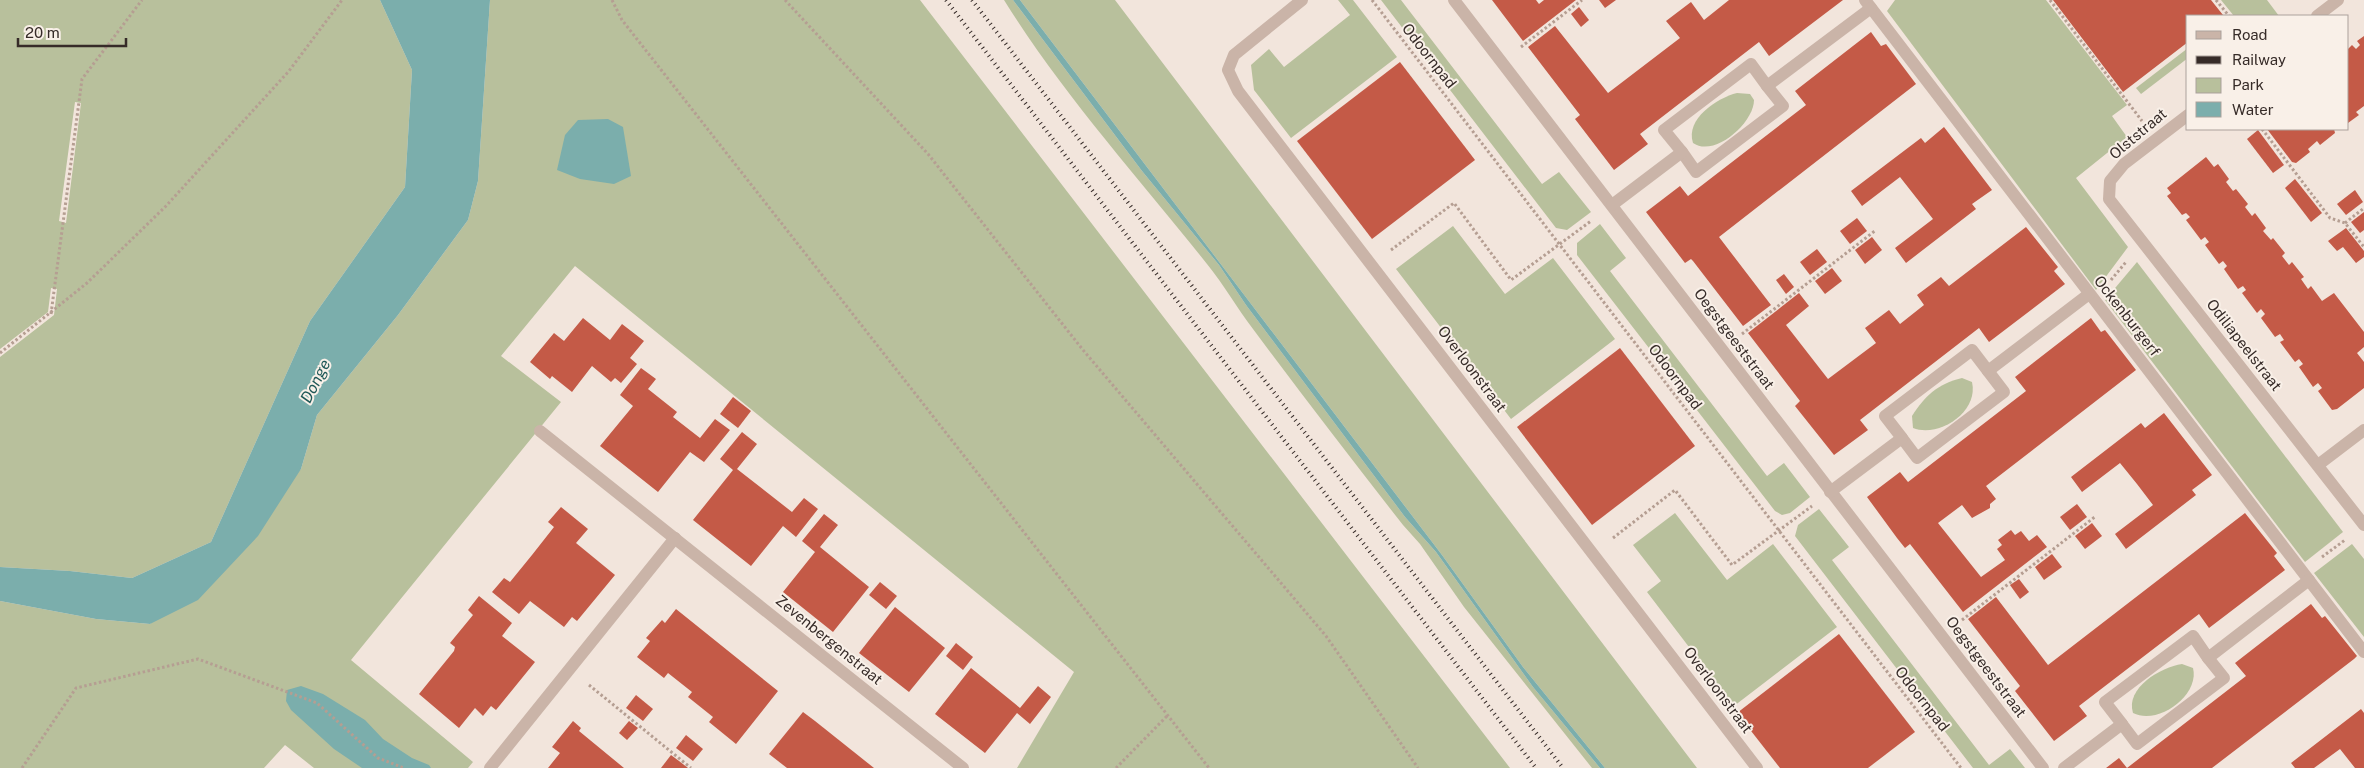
<svg xmlns="http://www.w3.org/2000/svg" width="2364" height="768" font-family="'Public Sans',sans-serif">
<style>
.green{fill:#b8c09c;fill-rule:evenodd}
.water{fill:#7baeac}
.building{fill:#c45a47}
.lines{fill:none;stroke-linecap:round;stroke-linejoin:round}
.path{stroke:#b59e92;stroke-width:3;stroke-dasharray:2.5 2.5;stroke-linecap:butt}
.lane{stroke:#cab4a8;stroke-width:12}
.street{stroke:#cab4a8;stroke-width:12}
.rail{stroke:#362b28;stroke-width:4;stroke-dasharray:1 4;stroke-linecap:butt}
.labels{text-anchor:middle;stroke-width:4;stroke-linejoin:round;paint-order:stroke}
.street-label{font-size:15px;fill:#362b28;stroke:#f9f0e8}
.water-label{font-size:16px;font-style:italic;fill:#1e5756;stroke:#f9f0e8}
</style>
<rect width="100%" height="100%" fill="#f2e5dc"/>
<g class="green">
<path d="M 0,0 L 380,0 L 412,70 L 405,187 L 310,321 L 211,542 L 132,578 L 70,571 L 0,567 L 0,357 L 54,315 L 57,289 L 51,288 L 48,312 L 0,349 ZM 75,102 L 81,103 L 66,223 L 59,221 Z"/>
<path d="M 490,0 L 920,0 L 1510,768 L 1017,768 L 1074,672 L 575,266 L 501,356 L 561,402 L 351,660 L 473,762 L 468,768 L 314,768 L 285,745 L 264,768 L 0,768 L 0,601 L 96,619 L 150,624 L 301,469 L 317,415 L 398,315 L 468,220 L 478,181 Z"/>
<path d="M 1004,0 L 1013,0 L 1142,171 L 1219,265 L 1246,305 L 1405,517 L 1436,552 L 1533,687 L 1600,768 L 1592,768 L 1464,607 L 1420,544 L 1403,525 C 1352,460 1302,395 1253,329 C 1237,308 1224,285 1207,264 C 1138,177 1063,95 1004,0 Z"/>
<path d="M 1020,0 L 1115,0 L 1697,768 L 1605,768 L 1523,667 L 1442,555 Z"/>
<path d="M 1338,0 L 1353,0 L 1397,57 L 1291,138 L 1254,90 L 1251,65 L 1269,49 L 1284,67 L 1350,15 Z"/>
<path d="M 1381,0 L 1401,0 L 1542,184 L 1559,172 L 1591,212 L 1567,230 L 1556,228 Z"/>
<path d="M 1895,0 L 2046,0 L 2127,105 L 2112,116 L 2127,137 L 2076,178 L 2128,247 L 2096,290 L 1887,11 Z"/>
<path d="M 2221,0 L 2267,0 L 2279,16 L 2234,16 Z"/>
<path d="M 2188,48 L 2188,58 L 2141,94 L 2136,88 Z"/>
<path d="M 1737,93 L 1750,94 L 1754,100 C 1754,123 1714,158 1693,143 C 1685,119 1717,98 1737,93 Z"/>
<path d="M 1600,224 L 1626,258 L 1610,271 L 1767,476 L 1784,463 L 1810,497 L 1790,513 L 1782,515 L 1775,511 L 1577,255 L 1577,243 Z"/>
<path d="M 1453,226 L 1505,294 L 1553,258 L 1615,339 L 1511,419 L 1396,269 Z"/>
<path d="M 2137,262 L 2343,532 L 2305,562 L 2105,300 Z"/>
<path d="M 1962,378 L 1972,382 C 1979,412 1939,438 1913,428 L 1912,416 C 1925,396 1937,384 1962,378 Z"/>
<path d="M 1819,509 L 1849,547 L 1832,560 L 1989,765 L 2010,749 L 2025,768 L 1973,768 L 1795,536 L 1798,525 Z"/>
<path d="M 1675,513 L 1727,580 L 1773,544 L 1837,627 L 1734,706 L 1647,592 L 1661,581 L 1633,545 Z"/>
<path d="M 2352,544 L 2364,559 L 2364,637 L 2314,573 Z"/>
<path d="M 2182,664 L 2193,668 C 2200,695 2158,726 2133,713 C 2125,688 2161,667 2182,664 Z"/>
</g>
<g class="water">
<path d="M 380,0 L 490,0 L 478,181 L 468,220 L 398,315 L 317,415 L 301,469 L 258,536 L 198,600 L 150,624 L 96,619 L 0,601 L 0,567 L 70,571 L 132,578 L 211,542 L 310,321 L 405,187 L 412,70 Z"/>
<path d="M 1013,0 L 1020,0 L 1442,555 L 1523,667 L 1605,768 L 1600,768 L 1533,687 L 1436,552 L 1405,517 L 1246,305 L 1219,265 L 1142,171 Z"/>
<path d="M 608,119 L 623,127 L 631,176 L 614,184 L 580,179 L 557,170 L 565,135 L 578,120 Z"/>
<path d="M 301,686 L 323,694 L 365,720 L 383,739 L 412,758 L 429,765 L 431,768 L 362,768 L 334,749 L 291,710 L 286,701 L 287,690 Z"/>
</g>
<g class="building">
<path d="M 1492,0 L 1536,0 L 1539,4 L 1544,0 L 1576,0 L 1523,41 Z"/>
<path d="M 1599,0 L 1616,0 L 1605,8 Z"/>
<path d="M 1729,0 L 1843,0 L 1769,56 L 1759,42 L 1640,134 L 1648,144 L 1614,170 L 1575,119 L 1580,115 L 1528,47 L 1555,26 L 1608,93 L 1680,38 L 1666,21 L 1691,2 L 1704,20 Z"/>
<path d="M 2053,0 L 2211,0 L 2223,15 L 2188,16 L 2188,42 L 2123,92 Z"/>
<path d="M 1579,7 L 1589,20 L 1581,27 L 1571,14 Z"/>
<path d="M 1871,32 L 1881,46 L 1886,44 L 1916,84 L 1719,237 L 1771,305 L 1743,326 L 1693,261 L 1691,259 L 1685,263 L 1646,212 L 1680,186 L 1688,196 L 1806,105 L 1795,91 Z"/>
<path d="M 2364,36 L 2364,106 L 2356,112 L 2359,115 L 2348,123 L 2348,49 L 2352,45 L 2356,49 L 2360,45 L 2357,41 Z"/>
<path d="M 1400,62 L 1475,160 L 1372,239 L 1297,141 Z"/>
<path d="M 1944,127 L 1992,190 L 1972,204 L 1976,209 L 1906,263 L 1895,248 L 1933,219 L 1900,177 L 1862,206 L 1851,191 L 1921,138 L 1925,143 Z"/>
<path d="M 2267,129 L 2334,129 L 2335,133 L 2320,145 L 2317,141 L 2308,149 L 2310,152 L 2296,163 L 2292,162 Z"/>
<path d="M 2258,130 L 2284,165 L 2273,173 L 2247,139 Z"/>
<path d="M 2206,157 L 2214,167 L 2218,164 L 2229,179 L 2226,182 L 2233,191 L 2236,189 L 2248,204 L 2245,207 L 2252,216 L 2255,213 L 2266,228 L 2263,231 L 2271,240 L 2273,238 L 2285,253 L 2282,256 L 2289,265 L 2292,262 L 2304,277 L 2301,279 L 2308,289 L 2311,286 L 2322,301 L 2334,293 L 2364,332 L 2364,347 L 2357,353 L 2364,362 L 2364,388 L 2337,409 L 2332,410 L 2318,391 L 2322,388 L 2318,383 L 2313,387 L 2299,367 L 2303,364 L 2299,359 L 2295,362 L 2280,342 L 2284,340 L 2280,334 L 2275,337 L 2261,318 L 2265,314 L 2261,309 L 2257,313 L 2242,293 L 2246,290 L 2243,286 L 2238,289 L 2224,269 L 2227,266 L 2223,261 L 2219,264 L 2205,245 L 2209,242 L 2205,237 L 2201,240 L 2186,220 L 2190,217 L 2186,213 L 2182,215 L 2167,196 L 2171,193 L 2167,188 Z"/>
<path d="M 2295,179 L 2322,213 L 2311,222 L 2285,188 Z"/>
<path d="M 2355,190 L 2363,202 L 2346,215 L 2337,204 Z"/>
<path d="M 2364,212 L 2364,230 L 2360,233 L 2351,222 Z"/>
<path d="M 1857,218 L 1867,231 L 1850,244 L 1840,231 Z"/>
<path d="M 2026,227 L 2058,267 L 2054,271 L 2065,284 L 1989,342 L 1979,328 L 1860,420 L 1868,430 L 1834,455 L 1795,406 L 1800,401 L 1748,333 L 1799,293 L 1809,306 L 1786,325 L 1828,379 L 1876,343 L 1865,328 L 1889,310 L 1900,324 L 1924,305 L 1917,295 L 1941,277 L 1949,286 Z"/>
<path d="M 2346,228 L 2364,251 L 2364,257 L 2356,263 L 2343,247 L 2337,251 L 2328,241 Z"/>
<path d="M 1872,237 L 1882,250 L 1865,264 L 1855,250 Z"/>
<path d="M 1817,249 L 1827,262 L 1810,275 L 1800,262 Z"/>
<path d="M 1832,268 L 1842,281 L 1825,294 L 1815,281 Z"/>
<path d="M 1784,274 L 1794,287 L 1786,294 L 1776,280 Z"/>
<path d="M 583,318 L 610,340 L 622,324 L 644,341 L 630,358 L 637,364 L 621,383 L 615,378 L 611,382 L 592,366 L 572,392 L 552,376 L 550,379 L 530,362 L 554,333 L 564,341 Z"/>
<path d="M 2091,318 L 2101,332 L 2105,330 L 2136,370 L 1986,486 L 1996,499 L 1990,504 L 1990,508 L 1972,518 L 1962,505 L 1938,523 L 1981,577 L 2005,560 L 1997,549 L 2002,545 L 1998,540 L 2011,530 L 2015,535 L 2021,531 L 2029,541 L 2037,535 L 2047,547 L 1963,612 L 1910,544 L 1905,548 L 1897,538 L 1867,497 L 1900,472 L 1908,482 L 2026,391 L 2015,377 Z"/>
<path d="M 1620,348 L 1695,446 L 1592,525 L 1517,427 Z"/>
<path d="M 641,368 L 656,379 L 648,389 L 677,412 L 673,417 L 700,438 L 715,419 L 730,430 L 704,462 L 690,452 L 658,492 L 600,446 L 633,406 L 620,395 Z"/>
<path d="M 733,397 L 751,411 L 738,428 L 720,414 Z"/>
<path d="M 2164,413 L 2212,475 L 2192,490 L 2196,495 L 2126,549 L 2115,534 L 2153,505 L 2137,484 L 2120,463 L 2082,492 L 2071,477 L 2141,423 L 2145,428 Z"/>
<path d="M 742,432 L 757,444 L 737,469 L 792,512 L 804,498 L 818,509 L 796,537 L 783,526 L 751,566 L 693,520 L 733,470 L 720,459 Z"/>
<path d="M 2077,504 L 2087,517 L 2070,530 L 2060,517 Z"/>
<path d="M 561,507 L 588,529 L 576,543 L 615,575 L 577,621 L 572,617 L 564,627 L 530,601 L 519,614 L 492,592 L 504,578 L 510,582 L 532,555 L 554,527 L 548,522 Z"/>
<path d="M 2245,513 L 2277,553 L 2274,556 L 2285,570 L 2209,628 L 2199,614 L 2079,706 L 2087,716 L 2054,741 L 2015,691 L 2020,686 L 1968,619 L 1996,597 L 2048,665 Z"/>
<path d="M 824,514 L 838,525 L 820,547 L 869,587 L 833,632 L 783,592 L 815,552 L 802,541 Z"/>
<path d="M 2092,523 L 2102,536 L 2085,549 L 2075,536 Z"/>
<path d="M 2052,554 L 2062,567 L 2044,580 L 2035,567 Z"/>
<path d="M 2019,579 L 2029,592 L 2020,599 L 2010,585 Z"/>
<path d="M 880,582 L 897,596 L 886,609 L 869,595 Z"/>
<path d="M 479,596 L 512,623 L 502,636 L 535,662 L 496,710 L 491,706 L 483,716 L 475,708 L 459,728 L 419,694 L 454,651 L 455,647 L 450,643 L 473,615 L 468,610 Z"/>
<path d="M 2311,604 L 2322,618 L 2325,616 L 2357,656 L 2354,659 L 2212,768 L 2106,768 L 2119,758 L 2127,768 L 2246,676 L 2235,663 Z"/>
<path d="M 895,607 L 945,648 L 909,692 L 859,653 Z"/>
<path d="M 676,609 L 778,691 L 736,744 L 709,722 L 713,717 L 688,697 L 692,692 L 668,673 L 664,678 L 637,657 L 650,641 L 646,638 L 662,620 L 665,623 Z"/>
<path d="M 1839,634 L 1915,732 L 1868,768 L 1780,768 L 1737,713 Z"/>
<path d="M 956,643 L 973,657 L 963,670 L 946,656 Z"/>
<path d="M 971,668 L 1020,708 L 1038,686 L 1051,697 L 1030,724 L 1017,713 L 985,753 L 935,714 Z"/>
<path d="M 636,695 L 653,709 L 643,721 L 626,708 Z"/>
<path d="M 2361,709 L 2364,713 L 2364,768 L 2355,768 L 2340,749 L 2314,768 L 2295,768 L 2291,763 Z"/>
<path d="M 803,712 L 815,721 L 874,768 L 787,768 L 769,754 Z"/>
<path d="M 573,721 L 581,728 L 579,731 L 624,768 L 548,768 L 560,753 L 552,747 Z"/>
<path d="M 629,721 L 638,728 L 627,740 L 619,733 Z"/>
<path d="M 686,735 L 703,749 L 693,761 L 676,748 Z"/>
<path d="M 671,755 L 679,761 L 688,768 L 661,768 Z"/>
</g>
<g class="lines">
<g class="path">
<path d="M 612,0 L 622,20 L 1209,768"/>
<path d="M 785,0 L 928,154 L 1083,350 L 1326,636 L 1418,768"/>
<path d="M 1372,0 L 1961,768"/>
<path d="M 2050,0 L 2142,121"/>
<path d="M 2216,0 L 2229,16"/>
<path d="M 1521,47 L 1582,0"/>
<path d="M 2262,129 L 2330,218 L 2345,223 L 2364,247"/>
<path d="M 2345,223 L 2364,208"/>
<path d="M 1391,250 L 1454,203 L 1511,280 L 1591,221"/>
<path d="M 2111,280 L 2126,262"/>
<path d="M 51,314 L 82,79 L 142,0"/>
<path d="M 1742,334 L 1876,230"/>
<path d="M 0,353 L 87,283 L 166,206 L 289,71 L 342,0"/>
<path d="M 1613,538 L 1675,490 L 1732,565 L 1812,506"/>
<path d="M 2322,557 L 2345,540"/>
<path d="M 1962,620 L 2096,516"/>
<path d="M 589,685 L 691,768"/>
<path d="M 22,768 L 76,688 L 198,659 L 317,703 L 378,758 L 404,768"/>
<path d="M 1116,768 L 1168,715"/>
</g>
<path class="lane" d="M 1302,0 L 1234,55 L 1228,70 L 1238,91 L 1757,768"/>
<g class="street">
<path d="M 1454,0 L 2043,768"/>
<path d="M 1865,0 L 2364,652"/>
<path d="M 2317,16 L 2338,0"/>
<path d="M 2188,115 L 2124,164 L 2110,181 L 2109,199 L 2364,525"/>
<path d="M 1682,152 L 1696,172 L 1783,106 L 1767,86"/>
<path d="M 1612,205 L 1682,152 L 1664,130 L 1751,64 L 1767,86 L 1871,8"/>
<path d="M 540,431 L 963,768"/>
<path d="M 1902,438 L 1917,458 L 2004,392 L 1988,371"/>
<path d="M 2318,465 L 2364,430"/>
<path d="M 1830,492 L 1902,438 L 1885,416 L 1972,350 L 1988,371 L 2089,294"/>
<path d="M 2122,724 L 2137,744 L 2224,678 L 2208,658"/>
<path d="M 490,768 L 675,538"/>
<path d="M 2064,768 L 2122,724 L 2105,702 L 2193,636 L 2208,658 L 2309,580"/>
</g>
<g class="rail">
<path d="M 946,0 L 1536,768"/>
<path d="M 972,0 L 1563,768"/>
</g>
</g>
<g class="labels">
<g class="street-label">
<text transform="translate(1429 56) rotate(52)" y="5">Odoornpad</text>
<text transform="translate(2138 134) rotate(-40)" y="5">Olststraat</text>
<text transform="translate(2127 316) rotate(52)" y="5">Ockenburgerf</text>
<text transform="translate(1734 339) rotate(53)" y="5">Oegstgeeststraat</text>
<text transform="translate(2244 345) rotate(52)" y="5">Odiliapeelstraat</text>
<text transform="translate(1472 369) rotate(53)" y="5">Overloonstraat</text>
<text transform="translate(1675 377) rotate(53)" y="5">Odoornpad</text>
<text transform="translate(829 640) rotate(39)" y="5">Zevenbergenstraat</text>
<text transform="translate(1986 667) rotate(53)" y="5">Oegstgeeststraat</text>
<text transform="translate(1718 690) rotate(53)" y="5">Overloonstraat</text>
<text transform="translate(1922 699) rotate(52)" y="5">Odoornpad</text>
</g>
<g class="water-label">
<text transform="translate(315 381) rotate(-63)" y="6">Donge</text>
</g>
</g>
<rect x="2186" y="15" width="162" height="115" fill="#f9f0e8" stroke="#aba19b"/>
<rect x="2196" y="31" width="25" height="8" fill="#cab4a8" stroke="#aba19b"/>
<text x="2232" y="40" font-size="15" fill="#362b28">Road</text>
<rect x="2196" y="56" width="25" height="8" fill="#362b28" stroke="#aba19b"/>
<text x="2232" y="65" font-size="15" fill="#362b28">Railway</text>
<rect x="2196" y="78" width="25" height="15" fill="#b8c09c" stroke="#aba19b"/>
<text x="2232" y="90" font-size="15" fill="#362b28">Park</text>
<rect x="2196" y="102" width="25" height="15" fill="#7baeac" stroke="#aba19b"/>
<text x="2232" y="115" font-size="15" fill="#362b28">Water</text>
<path d="M18 38v8h108v-8" fill="none" stroke="#362b28" stroke-width="2.5"/>
<text x="25" y="38" font-size="15" fill="#362b28" stroke="#f9f0e8" stroke-width="4" paint-order="stroke">20 m</text>
</svg>
